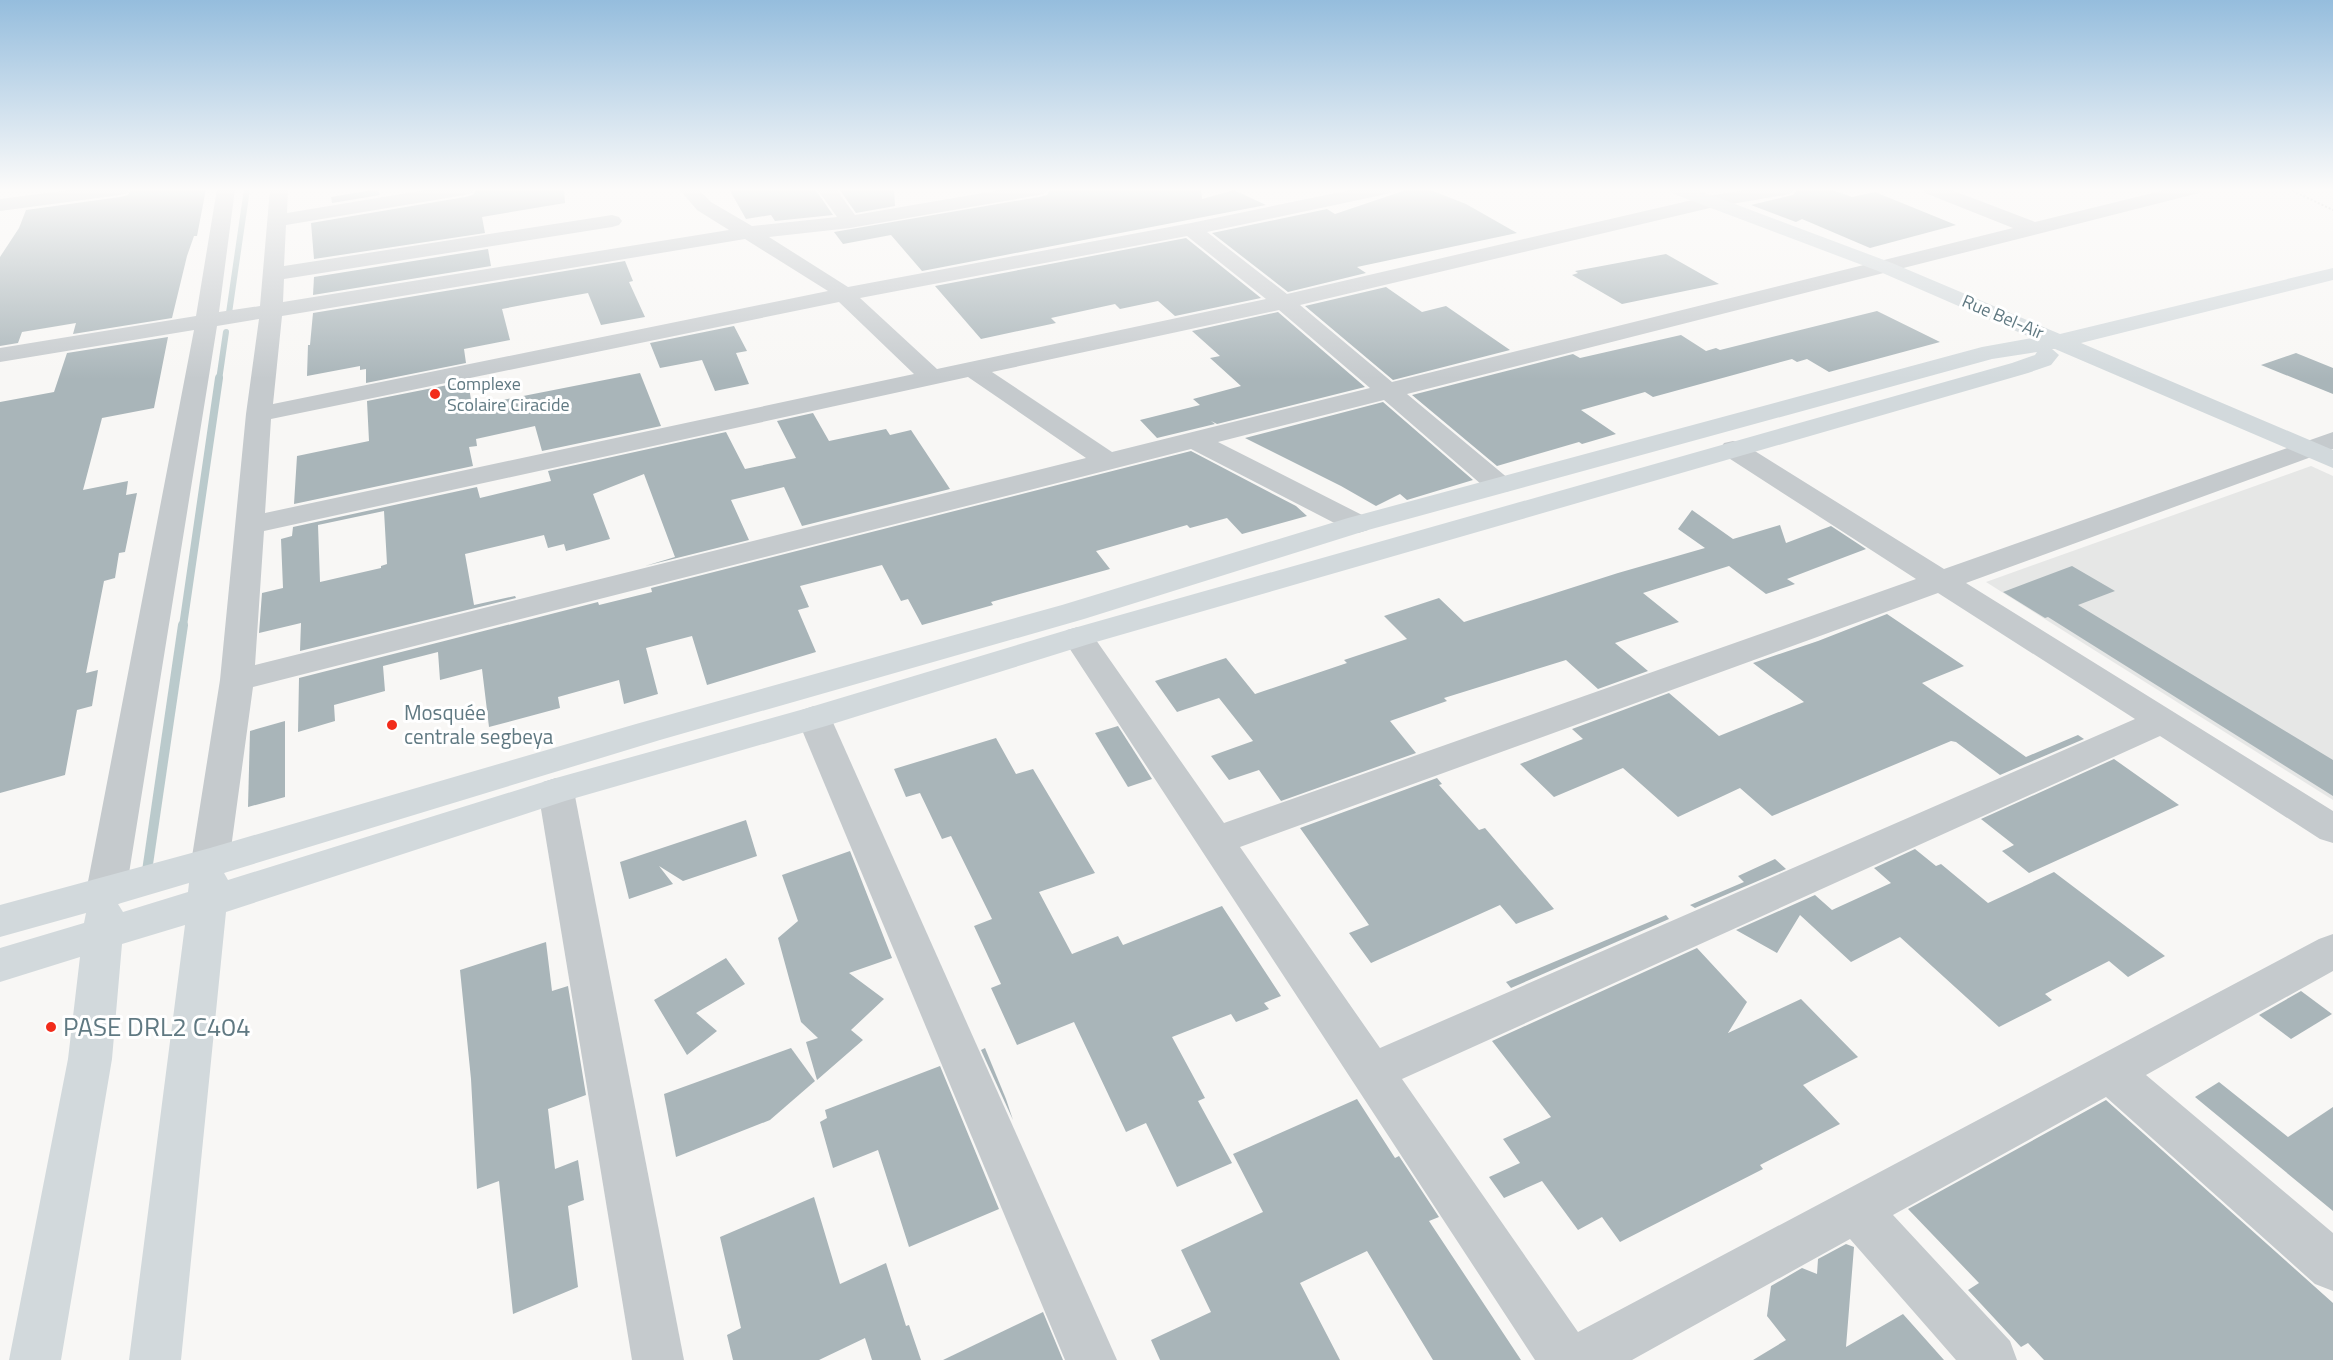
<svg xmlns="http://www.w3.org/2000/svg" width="2333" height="1360" font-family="'Titillium Web',sans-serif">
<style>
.built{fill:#e6e7e6}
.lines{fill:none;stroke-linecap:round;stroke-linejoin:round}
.stream-far2{stroke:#bacacc;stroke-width:6}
.stream-far1{stroke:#bacacc;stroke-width:8}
.stream{stroke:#bacacc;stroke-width:10}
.building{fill:#a9b5b9;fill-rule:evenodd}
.path{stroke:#bec2c3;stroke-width:2;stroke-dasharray:2 2;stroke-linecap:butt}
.street{fill:#c5cacd;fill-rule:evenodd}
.secondary{fill:#d2d9dc;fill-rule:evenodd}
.poi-dot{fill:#f22c1b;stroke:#fff;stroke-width:2}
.labels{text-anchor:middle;stroke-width:6;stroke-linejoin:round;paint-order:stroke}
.far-street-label{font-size:18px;fill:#607982;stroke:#fff}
.far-poi-label{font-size:18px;fill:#607982;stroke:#fff;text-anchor:start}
.poi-label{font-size:21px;fill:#607982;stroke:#fff;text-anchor:start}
.near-poi-label{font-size:26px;fill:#607982;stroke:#fff;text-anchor:start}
</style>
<rect width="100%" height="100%" fill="#f8f7f5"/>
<path class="built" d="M 2311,466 L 2333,476 L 2333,800 L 1986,582 Z"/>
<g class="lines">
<g class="stream-far2">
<path d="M 229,313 L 247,189"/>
<path d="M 219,380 L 226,332"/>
</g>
<path class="stream-far1" d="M 183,626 L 219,378"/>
<path class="stream" d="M 147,871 L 183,625"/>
</g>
<g class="building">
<path d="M 131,189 L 206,189 L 197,236 L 194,236 L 187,256 L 172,318 L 73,334 L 76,323 L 22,332 L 18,343 L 0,346 L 0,257 L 19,228 L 26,210 L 120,197 L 128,195 Z"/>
<path d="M 378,189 L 380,195 L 332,203 L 331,197 Z"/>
<path d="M 476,189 L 564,189 L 565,203 L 482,217 L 485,233 L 314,259 L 311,223 L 465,197 L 473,195 Z"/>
<path d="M 729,189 L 815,189 L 833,215 L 775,221 L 771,215 L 746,219 Z"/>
<path d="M 839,189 L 894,189 L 895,206 L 856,213 Z"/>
<path d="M 1050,189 L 1201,189 L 1202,199 L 1234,190 L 1266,205 L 922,271 L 891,235 L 843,244 L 834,232 L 1039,197 L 1047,195 Z"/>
<path d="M 1409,189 L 1428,189 L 1466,204 L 1517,233 L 1357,267 L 1366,273 L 1288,292 L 1212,233 L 1327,209 L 1335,214 Z"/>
<path d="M 1798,189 L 1830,189 L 1852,197 L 1875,192 L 1956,225 L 1870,248 L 1802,219 L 1796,222 L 1751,205 L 1793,195 Z"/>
<path d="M 1186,238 L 1261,298 L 1175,316 L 1158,301 L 1120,309 L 1115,304 L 1051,318 L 1056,323 L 981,339 L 935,286 Z"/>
<path d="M 488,249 L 491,266 L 313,295 L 314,277 Z"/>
<path d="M 1666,254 L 1719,284 L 1622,304 L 1572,275 L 1578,273 L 1575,271 Z"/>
<path d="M 625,261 L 633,281 L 629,282 L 645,317 L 601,325 L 588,293 L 538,302 L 502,309 L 510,340 L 464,349 L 466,363 L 366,383 L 366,369 L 360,370 L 360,366 L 307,376 L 308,345 L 310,345 L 313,313 Z"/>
<path d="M 1386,287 L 1422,312 L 1446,306 L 1510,350 L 1393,380 L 1305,306 Z"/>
<path d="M 1877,311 L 1940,342 L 1829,372 L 1807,359 L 1797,362 L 1792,359 L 1653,397 L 1645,392 L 1581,410 L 1616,434 L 1582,444 L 1579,442 L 1497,466 L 1412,395 L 1573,354 L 1580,358 L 1681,335 L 1706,351 L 1716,348 L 1720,350 Z"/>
<path d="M 1278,312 L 1365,387 L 1217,424 L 1211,421 L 1215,424 L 1157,438 L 1140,420 L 1200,405 L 1193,399 L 1241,386 L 1210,358 L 1220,356 L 1192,331 Z"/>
<path d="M 734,326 L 747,351 L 736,353 L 749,384 L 715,391 L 702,360 L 660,368 L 650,343 Z"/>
<path d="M 168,337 L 154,408 L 102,418 L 83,490 L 128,481 L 126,495 L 137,493 L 125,552 L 119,553 L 115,578 L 104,581 L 86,673 L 98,670 L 92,706 L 77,710 L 65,775 L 0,793 L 0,402 L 54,392 L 67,353 Z"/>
<path d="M 2296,353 L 2333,368 L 2333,394 L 2261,365 Z"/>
<path d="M 640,373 L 661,426 L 542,451 L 535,426 L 476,439 L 477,446 L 469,447 L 473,466 L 294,504 L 297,456 L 369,441 L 367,401 L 468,381 L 472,406 Z"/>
<path d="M 1383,402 L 1473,480 L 1407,500 L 1400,494 L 1376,506 L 1341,486 L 1245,438 Z"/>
<path d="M 813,413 L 829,441 L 886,429 L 890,435 L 911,430 L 950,489 L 802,526 L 784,487 L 731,500 L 749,540 L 645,566 L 675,557 L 644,474 L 593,494 L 610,539 L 566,551 L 564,544 L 548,548 L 544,535 L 465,554 L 474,605 L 515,596 L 516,598 L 300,651 L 301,623 L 259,633 L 262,593 L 283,588 L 281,539 L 292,536 L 293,527 L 477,487 L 480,498 L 551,481 L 548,471 L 726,432 L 745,469 L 796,458 L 777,421 ZM 384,511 L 387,564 L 381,566 L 381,568 L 320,582 L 318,525 Z"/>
<path d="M 1191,451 L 1296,506 L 1307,516 L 1242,534 L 1227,518 L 1190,528 L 1187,525 L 1096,551 L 1110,569 L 991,602 L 993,605 L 922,625 L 908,599 L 901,601 L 882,565 L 800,586 L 809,607 L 798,610 L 816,652 L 707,685 L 692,636 L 646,648 L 658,694 L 624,704 L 619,680 L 558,697 L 560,708 L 489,727 L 482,669 L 440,680 L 438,652 L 383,666 L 385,691 L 334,705 L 335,721 L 298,732 L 299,678 L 598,602 L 599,605 L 652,592 L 651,588 Z"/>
<path d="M 1692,510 L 1733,539 L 1780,525 L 1786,543 L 1831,526 L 1866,549 L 1787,579 L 1795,584 L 1766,594 L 1729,566 L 1643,593 L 1679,622 L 1615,643 L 1648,671 L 1598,689 L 1566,660 L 1444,698 L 1447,701 L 1390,721 L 1416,753 L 1281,801 L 1259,770 L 1229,780 L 1211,756 L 1253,741 L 1219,698 L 1177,712 L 1155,681 L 1226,658 L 1255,694 L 1347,663 L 1344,660 L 1407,639 L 1384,616 L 1439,598 L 1464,622 L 1618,573 L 1705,548 L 1678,529 Z"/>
<path d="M 2072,566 L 2115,591 L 2078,605 L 2333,760 L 2333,796 L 2048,617 L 2045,618 L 2003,592 Z"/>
<path d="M 1887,614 L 1964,666 L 1922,683 L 2026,757 L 2078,735 L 2084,739 L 2000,775 L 1956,742 L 1951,741 L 1772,816 L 1740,788 L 1678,817 L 1623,768 L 1554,797 L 1520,764 L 1583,739 L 1572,729 L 1669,693 L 1719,736 L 1804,702 L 1753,663 L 1818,641 Z"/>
<path d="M 285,721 L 285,797 L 248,807 L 250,731 Z"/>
<path d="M 1118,726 L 1152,779 L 1128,787 L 1095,733 Z"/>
<path d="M 996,738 L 1016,774 L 1033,769 L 1095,873 L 1039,892 L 1072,954 L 1118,936 L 1123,945 L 1222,906 L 1281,996 L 1264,1003 L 1269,1009 L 1236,1022 L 1231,1014 L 1172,1037 L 1205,1098 L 1198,1101 L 1232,1163 L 1177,1187 L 1146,1123 L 1126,1132 L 1074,1022 L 1017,1045 L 991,988 L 1001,984 L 974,926 L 992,919 L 951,836 L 942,839 L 920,793 L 906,797 L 894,769 Z"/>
<path d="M 2114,759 L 2179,805 L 2029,873 L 2002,851 L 2014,845 L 1981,819 Z"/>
<path d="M 1437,778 L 1442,784 L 1439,785 L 1479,830 L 1485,828 L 1554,909 L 1516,924 L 1500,905 L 1371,963 L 1349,933 L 1369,925 L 1300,828 Z"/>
<path d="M 746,820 L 757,856 L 683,881 L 659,866 L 673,884 L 629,899 L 620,862 Z"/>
<path d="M 1915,849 L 1936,866 L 1941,864 L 1988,903 L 2054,872 L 2165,956 L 2128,977 L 2109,961 L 2045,994 L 2052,1000 L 1999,1027 L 1900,937 L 1851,962 L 1800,915 L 1777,953 L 1736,930 L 1815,895 L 1832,910 L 1891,883 L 1874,868 Z"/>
<path d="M 850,851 L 892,958 L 849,973 L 884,999 L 851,1030 L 863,1040 L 817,1080 L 806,1042 L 818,1038 L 801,1022 L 778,938 L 798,921 L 782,875 Z"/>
<path d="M 1775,859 L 1786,869 L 1695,908 L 1690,905 L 1744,882 L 1738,876 Z"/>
<path d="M 1666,915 L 1669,919 L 1511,988 L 1506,982 Z"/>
<path d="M 546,942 L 552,991 L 568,986 L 586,1095 L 548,1109 L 555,1169 L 578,1160 L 584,1200 L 568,1206 L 578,1287 L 513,1314 L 499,1181 L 477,1189 L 471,1079 L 460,970 Z"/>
<path d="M 1697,948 L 1747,1002 L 1728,1033 L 1801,999 L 1858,1057 L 1803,1085 L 1840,1124 L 1760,1165 L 1763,1169 L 1620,1242 L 1602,1217 L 1578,1230 L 1542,1181 L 1504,1198 L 1489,1177 L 1520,1163 L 1503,1139 L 1551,1117 L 1492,1041 Z"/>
<path d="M 726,958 L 745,984 L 696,1013 L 717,1031 L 687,1055 L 654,1000 Z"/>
<path d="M 2301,991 L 2332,1014 L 2291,1039 L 2259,1015 Z"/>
<path d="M 791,1048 L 815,1081 L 770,1120 L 676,1157 L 664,1094 Z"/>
<path d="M 985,1048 L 1006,1099 L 1013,1120 L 981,1050 Z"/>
<path d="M 940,1066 L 999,1209 L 909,1247 L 878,1150 L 833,1168 L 820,1122 L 827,1118 L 825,1110 Z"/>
<path d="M 2219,1082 L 2288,1137 L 2333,1107 L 2333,1211 L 2195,1097 Z"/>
<path d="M 1357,1099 L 1395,1158 L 1399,1156 L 1439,1217 L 1429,1221 L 1521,1360 L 1433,1360 L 1367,1251 L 1300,1283 L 1340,1360 L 1160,1360 L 1151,1340 L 1211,1312 L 1181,1250 L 1263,1212 L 1233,1154 Z"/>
<path d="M 2106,1100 L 2333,1303 L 2333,1360 L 2044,1360 L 2028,1343 L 2021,1347 L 1968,1290 L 1979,1283 L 1908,1209 Z"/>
<path d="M 814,1197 L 840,1284 L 886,1263 L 906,1326 L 909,1325 L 921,1360 L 872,1360 L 865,1338 L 819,1360 L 733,1360 L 727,1335 L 741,1328 L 720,1237 Z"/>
<path d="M 1846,1244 L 1854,1247 L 1846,1347 L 1903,1314 L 1944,1360 L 1753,1360 L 1786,1340 L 1767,1316 L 1771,1286 L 1802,1268 L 1817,1274 L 1818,1259 Z"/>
<path d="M 1043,1312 L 1063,1360 L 943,1360 Z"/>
</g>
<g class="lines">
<path class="path" d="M 2289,189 L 2333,210"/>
<g class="street">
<path d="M 77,189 L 129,189 L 127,193 L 120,195 L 0,211 L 0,199 Z"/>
<path d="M 217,189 L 235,189 L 219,312 L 260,306 L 270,189 L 288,189 L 287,213 L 431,189 L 474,189 L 472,193 L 465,195 L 286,225 L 284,266 L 612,215 L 619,217 L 622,221 L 619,225 L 612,227 L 284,279 L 283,302 L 729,230 L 697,210 L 679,189 L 698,189 L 711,202 L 752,226 L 837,217 L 817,189 L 836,189 L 855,215 L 1006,189 L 1048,189 L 1046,193 L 1039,195 L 850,228 L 769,237 L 848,287 L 1191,223 L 1355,189 L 1391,189 L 1389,193 L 1382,195 L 1207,232 L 1287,294 L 1714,195 L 1751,189 L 1794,189 L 1792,193 L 1785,195 L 1714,207 L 1300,305 L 1392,382 L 2013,228 L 1925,193 L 1923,189 L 1949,189 L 2035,222 L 2169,189 L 2201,189 L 2199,193 L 1407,394 L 1509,479 L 1513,485 L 1509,491 L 1499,493 L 1489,491 L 1384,400 L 1218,442 L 1368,518 L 1372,524 L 1368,530 L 1358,533 L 1348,530 L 1191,449 L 253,687 L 229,863 L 224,873 L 210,878 L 196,873 L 191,863 L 220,680 L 246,414 L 259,319 L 217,326 L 126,892 L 120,903 L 106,907 L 92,903 L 86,892 L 194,330 L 0,362 L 0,348 L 196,316 ZM 1187,236 L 1266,299 L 937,369 L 860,298 ZM 745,239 L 828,291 L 273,404 L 282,316 ZM 839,302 L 914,374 L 265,513 L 271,419 ZM 1279,310 L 1370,388 L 1112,452 L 992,372 ZM 968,377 L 1086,458 L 255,665 L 264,531 Z"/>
<path d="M 2333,432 L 2333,449 L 1966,583 L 2333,811 L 2333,843 L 2320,839 L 2160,736 L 1402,1079 L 1578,1332 L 2319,939 L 2333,934 L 2333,971 L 2146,1075 L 2333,1233 L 2333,1291 L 2315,1284 L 2106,1097 L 1893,1215 L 2010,1341 L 2017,1360 L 1956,1360 L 1850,1239 L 1632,1360 L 1535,1360 L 1062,637 L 1067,630 L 1078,627 L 1089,630 L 1224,823 L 1916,579 L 1724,455 L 1720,449 L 1724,443 L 1733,441 L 1742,443 L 1944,569 ZM 1938,593 L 2135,719 L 1380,1048 L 1240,847 Z"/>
<path d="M 814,706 L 826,710 L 831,718 L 1117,1360 L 1065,1360 L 797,718 L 802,710 Z"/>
<path d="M 556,778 L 569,782 L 574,791 L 684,1360 L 632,1360 L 538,791 L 543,782 Z"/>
</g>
<path class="secondary" d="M 1669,189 L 1695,189 L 1892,263 L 2060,334 L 2333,268 L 2333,280 L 2081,343 L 2333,450 L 2333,468 L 2055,349 L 2052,349 L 2059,355 L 2051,365 L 2028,373 L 1089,644 L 826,726 L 565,801 L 226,912 L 181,1360 L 129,1360 L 185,925 L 122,944 L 112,1059 L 61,1360 L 9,1360 L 68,1059 L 80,957 L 0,982 L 0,948 L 84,923 L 86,913 L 0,937 L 0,905 L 210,848 L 636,724 L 1062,605 L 1348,518 L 1982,347 L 2032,338 L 1878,271 L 1671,193 ZM 2037,352 L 2035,355 L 2012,363 L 1067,630 L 804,709 L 556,778 L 228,880 L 224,873 L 660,740 L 1084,619 L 1368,530 L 1992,359 ZM 189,883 L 188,892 L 123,912 L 118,904 Z"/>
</g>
<linearGradient id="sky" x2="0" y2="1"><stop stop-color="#95bddd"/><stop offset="0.5" stop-color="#fcfbfa"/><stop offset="1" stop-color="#fcfbfa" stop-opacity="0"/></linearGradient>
<rect width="2333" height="379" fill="url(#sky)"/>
<g class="poi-dot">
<circle cx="435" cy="394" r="6"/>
<circle cx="392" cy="725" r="6"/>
<circle cx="51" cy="1027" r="6"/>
</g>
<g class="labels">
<g class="far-street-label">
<text transform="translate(2003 317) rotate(23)" y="6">Rue Bel-Air</text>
</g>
<g class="far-poi-label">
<text x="447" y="390">Complexe<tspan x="447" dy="21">Scolaire Ciracide</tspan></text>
</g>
<g class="poi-label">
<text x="404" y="720">Mosquée<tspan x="404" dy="24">centrale segbeya</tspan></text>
</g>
<g class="near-poi-label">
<text x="63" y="1036">PASE DRL2 C404</text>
</g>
</g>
</svg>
